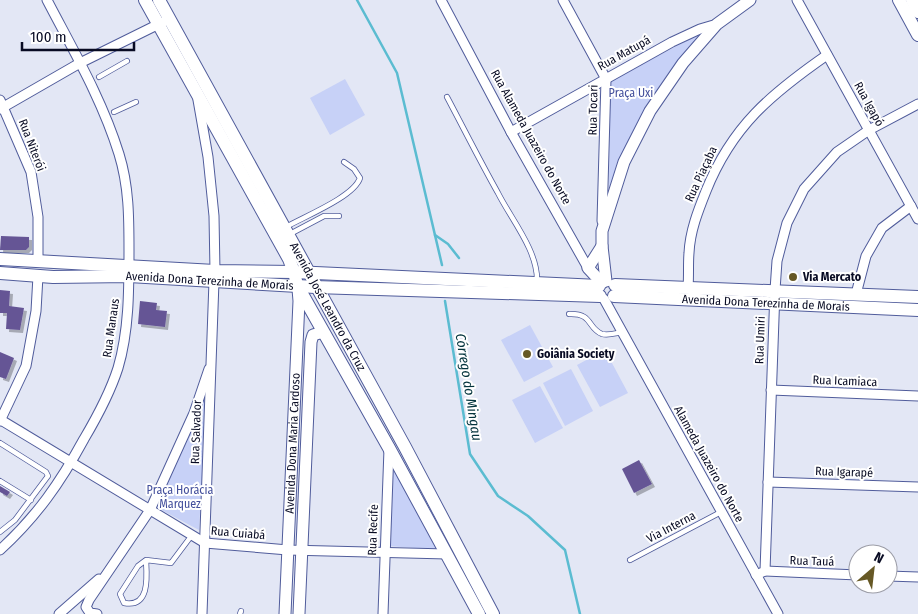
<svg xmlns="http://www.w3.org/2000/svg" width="918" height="614" font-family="'Fira Sans Condensed',sans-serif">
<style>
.green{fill:#c7d1f7}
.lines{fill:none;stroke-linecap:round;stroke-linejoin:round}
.stream{stroke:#5bbcd1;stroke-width:2.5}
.building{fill:#655595;filter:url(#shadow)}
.service-casing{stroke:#505c9b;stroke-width:6}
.minor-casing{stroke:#505c9b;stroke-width:11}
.tertiary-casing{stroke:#505c9b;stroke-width:13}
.secondary-casing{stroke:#505c9b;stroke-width:14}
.service{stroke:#fff;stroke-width:4.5}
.minor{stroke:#fff;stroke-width:9}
.tertiary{stroke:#fff;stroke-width:11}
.secondary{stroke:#fff;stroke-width:12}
.poi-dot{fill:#665825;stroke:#fff;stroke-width:2}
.labels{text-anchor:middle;stroke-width:4;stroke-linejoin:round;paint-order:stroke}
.street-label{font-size:12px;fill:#080b23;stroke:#fff}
.park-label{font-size:12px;fill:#434f9c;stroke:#fff}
.poi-label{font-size:12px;font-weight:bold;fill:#080b23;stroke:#fff;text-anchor:start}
.water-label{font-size:14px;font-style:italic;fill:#04343d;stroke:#fff}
</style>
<defs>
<filter id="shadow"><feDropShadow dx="3" dy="3" stdDeviation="0" flood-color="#0004"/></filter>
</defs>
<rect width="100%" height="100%" fill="#e3e7f5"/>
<g class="green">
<path d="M 707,30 L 668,75 L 632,133 L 609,188 L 610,81 Z"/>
<path d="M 345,79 L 365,115 L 330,135 L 310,98 Z"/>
<path d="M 530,325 L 553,367 L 524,382 L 501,340 Z"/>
<path d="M 605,350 L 628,393 L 600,407 L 577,365 Z"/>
<path d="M 571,369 L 593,411 L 565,426 L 543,383 Z"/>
<path d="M 208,378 L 199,530 L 154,506 Z"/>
<path d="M 540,386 L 563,428 L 535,443 L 512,400 Z"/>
<path d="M 392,463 L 441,550 L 388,546 Z"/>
</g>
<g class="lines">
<g class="stream">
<path d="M 357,0 L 397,73 L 442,265"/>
<path d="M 435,235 L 448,244 L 459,258"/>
<path d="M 445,301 L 470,454 L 498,496 L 528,516 L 565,550 L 580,614"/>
</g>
</g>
<g class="building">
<path d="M 1,236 L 29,237 L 29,247 L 26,250 L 0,250 Z"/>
<path d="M 0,290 L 10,291 L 9,306 L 24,308 L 20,330 L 6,329 L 7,313 L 0,313 Z"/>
<path d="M 140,301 L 157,303 L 156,310 L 167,311 L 165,327 L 138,324 Z"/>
<path d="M 0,352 L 14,358 L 6,379 L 0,377 Z"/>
<path d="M 639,460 L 652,484 L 634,493 L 622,469 Z"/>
<path d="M 0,486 L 10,492 L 7,496 L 0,492 Z"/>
</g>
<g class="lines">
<g class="service-casing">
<g id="service">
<path d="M 99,77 L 127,61"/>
<path d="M 447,97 C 464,129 480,161 498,193 C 511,219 538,251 537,281"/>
<path d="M 114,112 L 136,102"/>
<path d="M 286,227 C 303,217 354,197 360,178 L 354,169 L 344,162"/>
<path d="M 290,234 L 324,216 L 339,216"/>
<path d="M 569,314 C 593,313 587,328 602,334 C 608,336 616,333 623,332"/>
<path d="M 0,443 L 46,472 L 48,476 L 15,520 L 0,532"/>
<path d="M 0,481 L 31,500"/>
<path d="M 146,560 C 147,577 150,608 124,603 L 120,594 L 138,566 L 146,560 L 171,563 L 192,535"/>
<path d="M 630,560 L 721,512"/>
<path d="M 240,614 L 241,611"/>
</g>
</g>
<g class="minor-casing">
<g id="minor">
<path d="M 441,0 L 511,132 L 588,268"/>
<path d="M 563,0 L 606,79 L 602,221"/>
<path d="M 797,0 L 918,219"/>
<path d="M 0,100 L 31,172 L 38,217 L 38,261"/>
<path d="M 198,100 L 208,157 L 214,216 L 215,271"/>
<path d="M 0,109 L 80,63 L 163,22"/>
<path d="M 511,132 L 672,42 L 700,29 L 717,24"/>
<path d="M 688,287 C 689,276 688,264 689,253 C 690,231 698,211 706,191 C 732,126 771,94 827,55"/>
<path d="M 856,294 L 866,256 L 882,228 L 911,206"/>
<path d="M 604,299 L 778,614"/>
<path d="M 771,390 L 918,396"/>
<path d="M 1,420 L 205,543 L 288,550 L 447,554"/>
<path d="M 0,421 L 26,366 L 36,311 L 38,276"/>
<path d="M 768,482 L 918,487"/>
<path d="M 0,550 C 37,516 60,483 84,439 C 97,417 110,393 118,368 C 129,331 129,290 129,251 C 129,218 129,186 119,154 C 102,99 73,50 47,0"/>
<path d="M 765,571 L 858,575"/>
<path d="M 756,575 L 765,571 L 775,290 L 777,261 L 787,223 L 804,189 L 837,152 L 869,130 L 918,104"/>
<path d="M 888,576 L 918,577"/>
<path d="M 59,614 L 99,579"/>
<path d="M 97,614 L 90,613 L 86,607 L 89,600 L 150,510 L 194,413 L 209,369"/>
<path d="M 202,614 L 214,281"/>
<path d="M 383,614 L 389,449"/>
</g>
</g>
<g class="tertiary-casing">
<g id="tertiary">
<path d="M 606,281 L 602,246 L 602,231 L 624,162 L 650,111 L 683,63 L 717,24 L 750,0"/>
<path d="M 602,283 L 588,268 L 602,246"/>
<path id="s1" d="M 285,614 L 299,301 L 298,289"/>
<path d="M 299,614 L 311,342 L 313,335 L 323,332"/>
</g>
</g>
<g class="secondary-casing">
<g id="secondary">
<path d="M 145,0 L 289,259 L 294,272 L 297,285 L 389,448 L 479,614"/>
<path id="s2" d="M 159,0 L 405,447 L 493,614"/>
<path d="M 899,0 L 918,35"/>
<path d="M 912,0 L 918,12"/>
<path d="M 0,259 L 215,271 L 294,272 L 599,286"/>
<path id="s3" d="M 0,273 L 53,277 L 129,276 L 315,287 L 600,296"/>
<path d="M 615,285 L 918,297"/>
<path id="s4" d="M 614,296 L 918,310"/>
</g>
</g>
<use href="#service" class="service"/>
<use href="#minor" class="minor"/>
<use href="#tertiary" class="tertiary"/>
<use href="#secondary" class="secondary"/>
</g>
<g class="poi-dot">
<circle cx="793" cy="277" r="5"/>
<circle cx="527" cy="354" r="5"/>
</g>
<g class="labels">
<g class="street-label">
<text transform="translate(624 53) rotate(-29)" y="4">Rua Matupá</text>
<text transform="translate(869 104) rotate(61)" y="4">Rua Igapó</text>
<text transform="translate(593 110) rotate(-89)" y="4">Rua Tocari</text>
<text transform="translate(531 137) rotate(61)" y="4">Rua Alameda Juazeiro do Norte</text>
<text transform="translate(32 145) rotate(69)" y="4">Rua Niterói</text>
<text transform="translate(701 174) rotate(-65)" y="4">Rua Piaçaba</text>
<text dy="4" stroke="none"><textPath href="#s3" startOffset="210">Avenida Dona Terezinha de Morais</textPath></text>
<text dy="4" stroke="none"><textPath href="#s4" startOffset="152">Avenida Dona Terezinha de Morais</textPath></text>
<text dy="4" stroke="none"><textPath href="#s2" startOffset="350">Avenida José Leandro da Cruz</textPath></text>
<text transform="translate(111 328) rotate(-82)" y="4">Rua Manaus</text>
<text transform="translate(760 340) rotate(-88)" y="4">Rua Umiri</text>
<text transform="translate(845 381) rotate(2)" y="4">Rua Icamiaca</text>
<text transform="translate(196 432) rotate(-88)" y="4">Rua Salvador</text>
<text dy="4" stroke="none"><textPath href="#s1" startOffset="171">Avenida Dona Maria Cardoso</textPath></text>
<text transform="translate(709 464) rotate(61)" y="4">Alameda Juazeiro do Norte</text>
<text transform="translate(844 472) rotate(2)" y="4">Rua Igarapé</text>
<text transform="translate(671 527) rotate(-28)" y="4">Via Interna</text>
<text transform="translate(373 530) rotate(-88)" y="4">Rua Recife</text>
<text transform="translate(238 533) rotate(5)" y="4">Rua Cuiabá</text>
<text transform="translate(812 561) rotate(2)" y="4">Rua Tauá</text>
</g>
<g class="park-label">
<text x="631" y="97">Praça Uxi</text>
<text x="180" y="494">Praça Horácia<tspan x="180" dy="14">Marquez</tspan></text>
</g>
<g class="poi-label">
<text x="803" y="281">Via Mercato</text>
<text x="537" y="358">Goiânia Society</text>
</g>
<g class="water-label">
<text transform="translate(469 387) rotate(81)" y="5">Córrego do Mingau</text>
</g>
</g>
<g transform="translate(873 569) rotate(28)"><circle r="24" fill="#ffffff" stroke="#9c9da7"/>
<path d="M0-4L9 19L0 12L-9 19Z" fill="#665825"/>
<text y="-8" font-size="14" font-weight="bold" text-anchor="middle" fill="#080b23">N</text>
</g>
<path d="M22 42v8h112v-8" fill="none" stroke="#080b23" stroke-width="2.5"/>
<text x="30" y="42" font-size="15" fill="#080b23" stroke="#ffffff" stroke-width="4" paint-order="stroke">100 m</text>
</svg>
